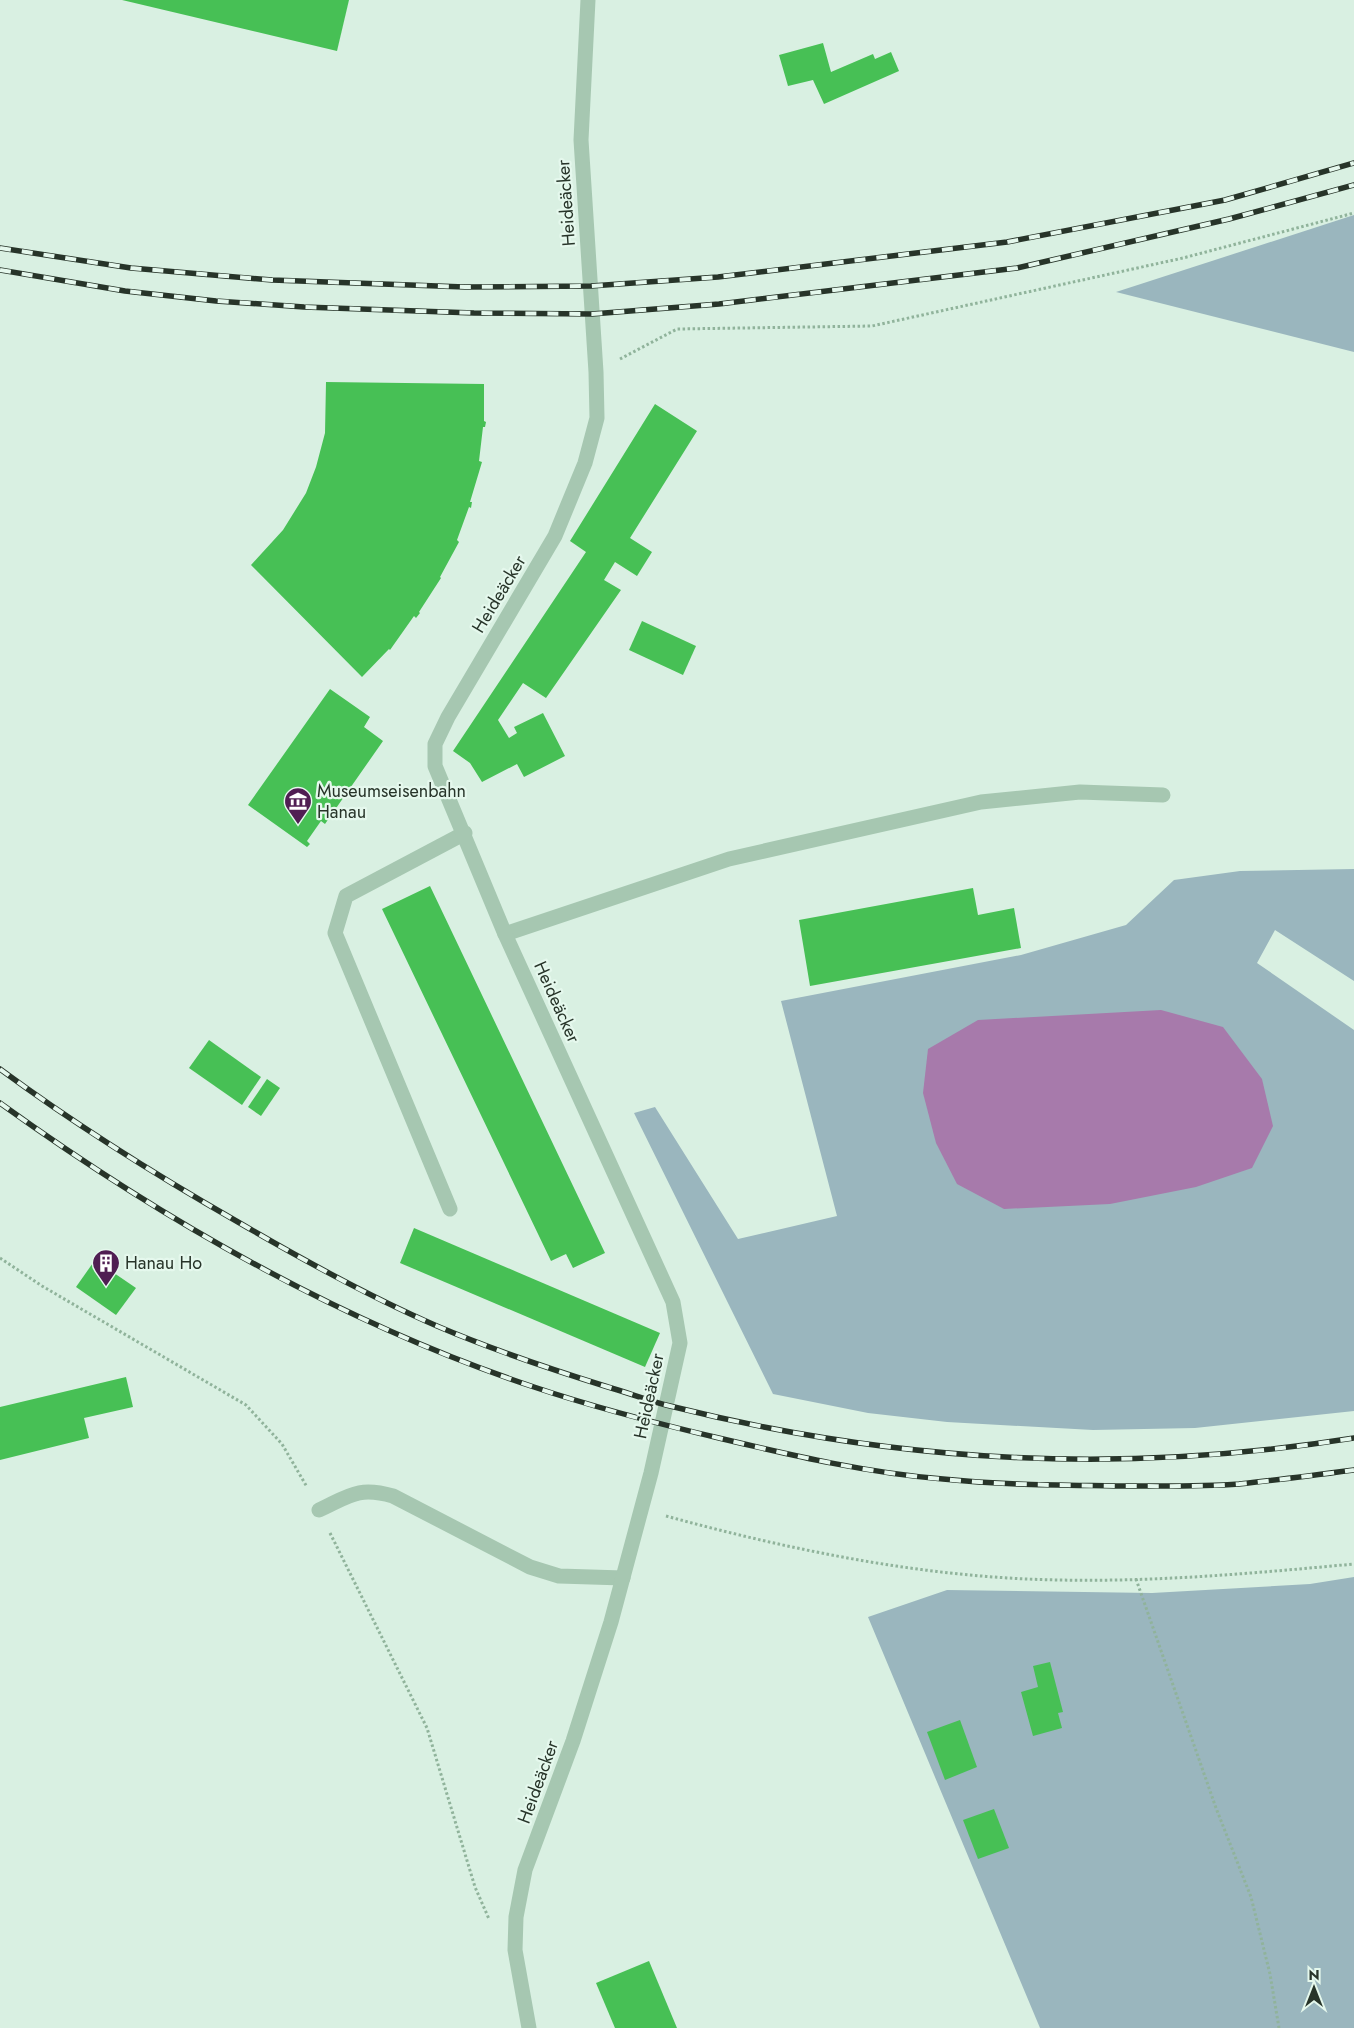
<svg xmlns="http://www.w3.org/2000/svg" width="1354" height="2028" font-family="Jost,sans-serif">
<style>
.green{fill:#9ab6be}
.water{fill:#a77aab}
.building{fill:#47c055}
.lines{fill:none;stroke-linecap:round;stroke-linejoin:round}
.path{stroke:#90b39b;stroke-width:3;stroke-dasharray:2.5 2.5;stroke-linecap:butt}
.minor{stroke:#a6c7b1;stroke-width:15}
.rail-casing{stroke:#273429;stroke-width:5.5}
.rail{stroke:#e5f8ed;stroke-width:4;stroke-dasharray:11;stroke-linecap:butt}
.labels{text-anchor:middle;stroke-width:4.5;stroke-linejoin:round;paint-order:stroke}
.street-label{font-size:18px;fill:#273429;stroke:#e5f8ed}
.poi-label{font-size:18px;fill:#273429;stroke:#e5f8ed;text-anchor:start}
</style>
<rect width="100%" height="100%" fill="#d9f0e2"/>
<g class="green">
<path d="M 1354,215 L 1354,352 L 1116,292 Z"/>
<path d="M 1354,869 L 1354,981 L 1275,930 L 1257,963 L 1354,1030 L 1354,1411 L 1195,1428 L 1093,1430 L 947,1422 L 868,1413 L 773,1394 L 634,1113 L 655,1107 L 738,1239 L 837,1216 L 781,1001 L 1021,955 L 1126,925 L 1174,880 L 1240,871 Z"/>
<path d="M 1354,1577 L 1354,2028 L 1040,2028 L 868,1617 L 947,1590 L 1152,1593 L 1310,1584 Z"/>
</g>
<path class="water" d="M 1161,1010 L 1223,1027 L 1262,1079 L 1273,1126 L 1252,1168 L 1196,1187 L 1110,1204 L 1004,1209 L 957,1184 L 936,1143 L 923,1093 L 928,1049 L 978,1020 Z"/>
<g class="building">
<path d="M 122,0 L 349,0 L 337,51 Z"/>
<path d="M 823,43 L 831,72 L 873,54 L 875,59 L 891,52 L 899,71 L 824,104 L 813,80 L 788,86 L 779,55 Z"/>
<path d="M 326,382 L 484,384 L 484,421 L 486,422 L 485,427 L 483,427 L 479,461 L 482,462 L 470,502 L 472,502 L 471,508 L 469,507 L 457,540 L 459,542 L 440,577 L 441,578 L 419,612 L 420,613 L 416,618 L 414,616 L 390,650 L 389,649 L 362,677 L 251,565 L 283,530 L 306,493 L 316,467 L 325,433 Z"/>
<path d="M 655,404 L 697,431 L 630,538 L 652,552 L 637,576 L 615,562 L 604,580 L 621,590 L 546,698 L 523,683 L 498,720 L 509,738 L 517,733 L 514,727 L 543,713 L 565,756 L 524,777 L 517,764 L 482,782 L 470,763 L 453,751 L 586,552 L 570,541 Z"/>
<path d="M 642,621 L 696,646 L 683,675 L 629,650 Z"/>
<path d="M 330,689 L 370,717 L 364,727 L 383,741 L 325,824 L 321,821 L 307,841 L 310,844 L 307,847 L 248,805 Z"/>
<path d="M 430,886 L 605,1253 L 573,1268 L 566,1254 L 551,1261 L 382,909 Z"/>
<path d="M 973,888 L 978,915 L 1014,908 L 1021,948 L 810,986 L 799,920 Z"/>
<path d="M 209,1040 L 261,1077 L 242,1105 L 189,1068 Z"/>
<path d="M 267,1079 L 280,1088 L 261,1116 L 248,1107 Z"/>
<path d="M 414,1228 L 660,1333 L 645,1367 L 400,1263 Z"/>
<path d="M 95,1260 L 136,1288 L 116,1315 L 76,1287 Z"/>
<path d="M 126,1377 L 133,1407 L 84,1418 L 89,1438 L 0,1460 L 0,1407 Z"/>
<path d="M 1050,1662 L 1063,1712 L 1058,1713 L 1062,1728 L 1033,1736 L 1021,1692 L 1038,1687 L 1033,1666 Z"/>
<path d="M 960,1720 L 977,1767 L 945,1780 L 927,1732 Z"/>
<path d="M 994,1809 L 1009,1848 L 978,1859 L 963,1820 Z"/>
<path d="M 649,1961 L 677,2028 L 615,2028 L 596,1983 Z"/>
</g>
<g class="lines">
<g class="path">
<path d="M 620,359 L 677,329 L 872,326 L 1183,258 L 1354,213"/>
<path d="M 0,1258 L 42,1286 L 246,1405 L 282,1444 L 307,1487"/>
<path d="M 666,1516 C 794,1551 927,1578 1060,1580 C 1158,1582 1256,1573 1354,1564"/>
<path d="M 330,1533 L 427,1728 L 475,1887 L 489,1919"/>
<path d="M 1136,1579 L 1216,1808 L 1251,1897 L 1270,1974 L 1279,2028"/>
</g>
<g class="minor">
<path d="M 505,934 L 729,859 L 981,802 L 1080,792 L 1163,795"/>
<path d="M 450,1209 L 335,933 L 346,896 L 465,833"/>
<path d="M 319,1510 C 349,1496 358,1486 393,1496 L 530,1567 L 559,1576 L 623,1578"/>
<path d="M 529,2028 L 515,1950 L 516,1917 L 525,1870 L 573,1741 L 611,1622 L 651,1473 L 680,1343 L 673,1302 L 505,934 L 435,766 L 435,744 L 448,717 L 555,536 L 585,463 L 597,418 L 596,372 L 581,140 L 588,0"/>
</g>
<g class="rail-casing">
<g id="rail">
<path d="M 0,248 L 131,268 L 272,280 L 465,287 L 591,286 L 718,277 L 1007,242 L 1225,200 L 1354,163"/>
<path d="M 0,270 L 125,291 L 216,301 L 304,307 L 474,313 L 592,314 L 719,304 L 1017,268 L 1229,219 L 1354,185"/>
<path d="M 0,1069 C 76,1125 156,1175 238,1222 C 303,1260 368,1296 437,1326 C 493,1350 550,1369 608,1387 C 629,1393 649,1401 670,1406 C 898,1463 1122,1475 1354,1438"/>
<path d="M 0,1103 C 164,1221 342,1323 534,1387 C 596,1408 659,1424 723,1439 C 795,1456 868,1473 943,1479 C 1001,1485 1058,1485 1116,1486 C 1157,1486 1199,1487 1239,1484 C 1278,1480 1316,1475 1354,1470"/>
</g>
</g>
<use href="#rail" class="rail"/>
</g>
<defs>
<g id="museum-pin" transform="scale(1.4375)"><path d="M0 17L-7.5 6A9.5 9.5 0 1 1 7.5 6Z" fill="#501e53" stroke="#e5f8ed"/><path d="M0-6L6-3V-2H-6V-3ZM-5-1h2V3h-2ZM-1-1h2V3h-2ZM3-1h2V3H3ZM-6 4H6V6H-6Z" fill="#fff"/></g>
<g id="building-pin" transform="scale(1.4375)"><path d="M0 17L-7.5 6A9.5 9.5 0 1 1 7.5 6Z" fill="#501e53" stroke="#e5f8ed"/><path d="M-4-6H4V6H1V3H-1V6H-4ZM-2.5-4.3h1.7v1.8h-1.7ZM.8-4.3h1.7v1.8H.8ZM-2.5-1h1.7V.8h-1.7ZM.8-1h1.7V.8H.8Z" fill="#fff"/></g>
</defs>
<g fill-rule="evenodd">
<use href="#museum-pin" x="298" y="801"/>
<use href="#building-pin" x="106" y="1263"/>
</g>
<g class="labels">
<g class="street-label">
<text transform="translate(566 203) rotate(-94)" y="6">Heideäcker</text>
<text transform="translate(499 594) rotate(-59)" y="6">Heideäcker</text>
<text transform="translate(557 1002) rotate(66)" y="6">Heideäcker</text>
<text transform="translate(649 1396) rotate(-78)" y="6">Heideäcker</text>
<text transform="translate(538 1782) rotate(-70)" y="6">Heideäcker</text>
</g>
<g class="poi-label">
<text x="317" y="797">Museumseisenbahn<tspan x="317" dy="21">Hanau</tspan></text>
<text x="125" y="1269">Hanau Ho</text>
</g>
</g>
<g transform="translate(1314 1988)" stroke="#e5f8ed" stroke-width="4" paint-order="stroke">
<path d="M0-4L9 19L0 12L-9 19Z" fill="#273429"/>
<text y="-8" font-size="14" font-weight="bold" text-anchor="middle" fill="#273429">N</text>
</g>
</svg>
